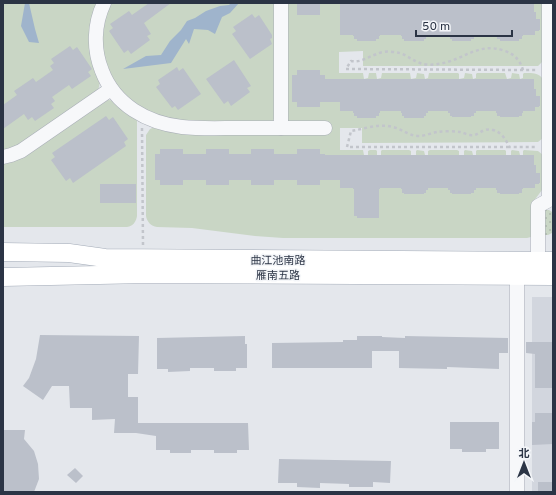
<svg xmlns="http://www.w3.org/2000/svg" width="556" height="495" font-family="Overpass,'Noto Sans SC',sans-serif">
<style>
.built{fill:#d2d6de}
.grass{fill:url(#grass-dots)}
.garden{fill:#c9d6c5}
.water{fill:#9fb4cc}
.building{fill:#bbc0ca}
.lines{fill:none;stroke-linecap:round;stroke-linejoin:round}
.minor-casing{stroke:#a9aeb7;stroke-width:15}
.major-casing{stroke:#a3abb8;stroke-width:19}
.path{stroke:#c2c5cb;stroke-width:2.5;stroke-dasharray:3 3;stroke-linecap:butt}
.minor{stroke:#f7f8fa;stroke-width:14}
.major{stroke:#fff;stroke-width:18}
.labels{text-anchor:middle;stroke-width:3;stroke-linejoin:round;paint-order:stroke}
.street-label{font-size:11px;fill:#2b3445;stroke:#f4f6f9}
</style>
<defs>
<pattern id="grass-dots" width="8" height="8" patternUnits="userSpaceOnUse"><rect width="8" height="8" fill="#c9d6c5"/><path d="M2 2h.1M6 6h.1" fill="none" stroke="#adb8ab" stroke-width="1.8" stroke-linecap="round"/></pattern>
</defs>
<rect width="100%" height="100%" fill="#e4e7ec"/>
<rect class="built" x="532" y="297" width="21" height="195"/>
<path class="grass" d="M 544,210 L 549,210 L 552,212 L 552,233 L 548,235 L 544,235 Z"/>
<g class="garden">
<path d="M 3,3 L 99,3 L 100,81 L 99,87 L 97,92 L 22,145 L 3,152 Z"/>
<path d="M 109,3 L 276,3 L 275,117 L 273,121 L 269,123 L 174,121 L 132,104 L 108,75 L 100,41 Z"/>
<path d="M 285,3 L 543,3 L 543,61 L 538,66 L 363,66 L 363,51 L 339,52 L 339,73 L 363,73 L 364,79 L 368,78 L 369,73 L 376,73 L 377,79 L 381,78 L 382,73 L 410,73 L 411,79 L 416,78 L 417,73 L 424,74 L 425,79 L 428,78 L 429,73 L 458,73 L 459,74 L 459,79 L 464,78 L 465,73 L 472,74 L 473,79 L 476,78 L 476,74 L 477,73 L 505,73 L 507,79 L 511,78 L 512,73 L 519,74 L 520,79 L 523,78 L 523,74 L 524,73 C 531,73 538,72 543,79 L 543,138 L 538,142 L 362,143 L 362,128 L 340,128 L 340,150 L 363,150 L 364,155 L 368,155 L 368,151 L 370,150 L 376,150 L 377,151 L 377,155 L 381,155 L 381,151 L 382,150 L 409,150 L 411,151 L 411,155 L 416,155 L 416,151 L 417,150 L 424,151 L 425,155 L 428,155 L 428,151 L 430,150 L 457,150 L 459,151 L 459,155 L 464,155 L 464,151 L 465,150 L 472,151 L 473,155 L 476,155 L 476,151 L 477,150 L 505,150 L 506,151 L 506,155 L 511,155 L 511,151 L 512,150 L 519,151 L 520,155 L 523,155 L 523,151 L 524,150 L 538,151 L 543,155 L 542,190 L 533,202 L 531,237 L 527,238 L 283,238 L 255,236 L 192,228 L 157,227 C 151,226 147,222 146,216 L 146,135 L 150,129 L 155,127 L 292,123 L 288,121 L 286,117 Z"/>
<path d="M 109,100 L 114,101 L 136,119 L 137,121 L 137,216 C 136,222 133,226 127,227 L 3,227 L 3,161 L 103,101 Z"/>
</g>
<g class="water">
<path d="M 25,3 L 29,3 L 35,29 L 39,43 L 29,42 L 21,26 Z"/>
<path d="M 231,3 L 239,3 L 230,13 L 222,17 L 215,34 L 208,30 L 194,29 L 189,44 L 186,39 L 171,63 L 123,69 L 146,56 L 161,55 L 170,41 L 181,30 L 187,21 L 195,18 L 206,11 L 220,6 L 229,5 Z"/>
</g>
<g class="building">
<path d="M 149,3 L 171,3 L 144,23 L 151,34 L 147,36 L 150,40 L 131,54 L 128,50 L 124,53 L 109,31 L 113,28 L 110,24 L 129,11 L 132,15 Z"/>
<rect x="297" y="3" width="23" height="12"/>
<path d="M 340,3 L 534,3 L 534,12 L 536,12 L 536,19 L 540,19 L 540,30 L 539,30 L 539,31 L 535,31 L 535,35 L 523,35 L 523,36 L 522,36 L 522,39 L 519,39 L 519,41 L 500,41 L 500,39 L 497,39 L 497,36 L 496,36 L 496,35 L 476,35 L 476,36 L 474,36 L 474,39 L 471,39 L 471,41 L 452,41 L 452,39 L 450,39 L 450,36 L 448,36 L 448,35 L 428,35 L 428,36 L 426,36 L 426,39 L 424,39 L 424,41 L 404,41 L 404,39 L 402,39 L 402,36 L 401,36 L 401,35 L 380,35 L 380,36 L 379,36 L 379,39 L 376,39 L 376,41 L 357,41 L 357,39 L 354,39 L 354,36 L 353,36 L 353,35 L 340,35 Z"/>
<path d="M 252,14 L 255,18 L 259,15 L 272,35 L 272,38 L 270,39 L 272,44 L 250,59 L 232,34 L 236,31 L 233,27 Z"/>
<path d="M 70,46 L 73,50 L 77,47 L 92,69 L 88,72 L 91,76 L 72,89 L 69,85 L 52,97 L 55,101 L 51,104 L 54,108 L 35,121 L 32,117 L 28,120 L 24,114 L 3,129 L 3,105 L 17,95 L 14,91 L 33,78 L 36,82 L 53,70 L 50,66 L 54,63 L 51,59 Z"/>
<path d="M 234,60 L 251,86 L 247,88 L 250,92 L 231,106 L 228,101 L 224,104 L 206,79 Z"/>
<path d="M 177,67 L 179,71 L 183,68 L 201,94 L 178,110 L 175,106 L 172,108 L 156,87 L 160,84 L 158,80 Z"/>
<path d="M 297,70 L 320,70 L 320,75 L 325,75 L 325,79 L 534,79 L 534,89 L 536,89 L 536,96 L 540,96 L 540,106 L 539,106 L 539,107 L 535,107 L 535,111 L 523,111 L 523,113 L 522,113 L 522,116 L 519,116 L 519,117 L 500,117 L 500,116 L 497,116 L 497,113 L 496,113 L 496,111 L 476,111 L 476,113 L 474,113 L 474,116 L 471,116 L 471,117 L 452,117 L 452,116 L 450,116 L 450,113 L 448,113 L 448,111 L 428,111 L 428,113 L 426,113 L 426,116 L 424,116 L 424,118 L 404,118 L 404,116 L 402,116 L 402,113 L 401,113 L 401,111 L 380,111 L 380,113 L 379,113 L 379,116 L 376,116 L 376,118 L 357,118 L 357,116 L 354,116 L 354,113 L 353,113 L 353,111 L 340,111 L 340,102 L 320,102 L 320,107 L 297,107 L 297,102 L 292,102 L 292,75 L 297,75 Z"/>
<path d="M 106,116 L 109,120 L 113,117 L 128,139 L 124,142 L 126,146 L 73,183 L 70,178 L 66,181 L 51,160 L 55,157 L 52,153 Z"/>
<path d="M 160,149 L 183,149 L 183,154 L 206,154 L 206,149 L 229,149 L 229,154 L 251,154 L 251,149 L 274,149 L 274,154 L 297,154 L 297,149 L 320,149 L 320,154 L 325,154 L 325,155 L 534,155 L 534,165 L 536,165 L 536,173 L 540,173 L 540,183 L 539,183 L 539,184 L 535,184 L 535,188 L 523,188 L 523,189 L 522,189 L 522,193 L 519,193 L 519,194 L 500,194 L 500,193 L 497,193 L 497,190 L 496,190 L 496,188 L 476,188 L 476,190 L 474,190 L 474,193 L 471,193 L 471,194 L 452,194 L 452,193 L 450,193 L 450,190 L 448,190 L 448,188 L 428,188 L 428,190 L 426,190 L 426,193 L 424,193 L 424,194 L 404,194 L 404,193 L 402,193 L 402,189 L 401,189 L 401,188 L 380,188 L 380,189 L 379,189 L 379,218 L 357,218 L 357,216 L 354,216 L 354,189 L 353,189 L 353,188 L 340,188 L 340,180 L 320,180 L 320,185 L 297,185 L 297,180 L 274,180 L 274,185 L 251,185 L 251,180 L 229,180 L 229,185 L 206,185 L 206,180 L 183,180 L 183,185 L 160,185 L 160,180 L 155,180 L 155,154 L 160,154 Z"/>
<rect x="100" y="184" width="36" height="19"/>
<path d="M 40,335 L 139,336 L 138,374 L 128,374 L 128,397 L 138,397 L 138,423 L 248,423 L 249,450 L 237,450 L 237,453 L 214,453 L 214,450 L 191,450 L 191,453 L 170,453 L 170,450 L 156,450 L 156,436 L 136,433 L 114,433 L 115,419 L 92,420 L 92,408 L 70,408 L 69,386 L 52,386 L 43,400 L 23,386 L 29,378 L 36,359 Z"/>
<path d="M 245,336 L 245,344 L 247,344 L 247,368 L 236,368 L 236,371 L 214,371 L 214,368 L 190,368 L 190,371 L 168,372 L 168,369 L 157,369 L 157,338 Z"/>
<path d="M 357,336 L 382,336 L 382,337 L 405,338 L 405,336 L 508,338 L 508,353 L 499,353 L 499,369 L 447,367 L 447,369 L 399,368 L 399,351 L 372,351 L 372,368 L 272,368 L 272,343 L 343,342 L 343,340 L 357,340 Z"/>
<path d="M 526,342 L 553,342 L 553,388 L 535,388 L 535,354 L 526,353 Z"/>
<path d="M 535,413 L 552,413 L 552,423 L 553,423 L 553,444 L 532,445 L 532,422 L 535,422 Z"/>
<path d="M 450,422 L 499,422 L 499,449 L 486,449 L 486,452 L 462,452 L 462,449 L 450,449 Z"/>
<path d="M 3,430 L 25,430 L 24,439 L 34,451 L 38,464 L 39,479 L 34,492 L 3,492 Z"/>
<path d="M 279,459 L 391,461 L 390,483 L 373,482 L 373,487 L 349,487 L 349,484 L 320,483 L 320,488 L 297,487 L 297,483 L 278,483 Z"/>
<path d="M 75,468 L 83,476 L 76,483 L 67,475 Z"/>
<rect x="538" y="482" width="15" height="10"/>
</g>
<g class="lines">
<g class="minor-casing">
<g id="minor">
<path d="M 104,3 C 94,24 93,49 102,71 C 115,105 147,123 182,127 C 201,129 221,128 240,128 C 268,128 297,128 325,128"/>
<path d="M 281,3 L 281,128"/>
<path d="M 3,157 L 11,155 L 21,151 L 111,89"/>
<path d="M 538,261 L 538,206 L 549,200 L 549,3"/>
<path d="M 517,275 L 517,492"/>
</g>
</g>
<g class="major-casing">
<g id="major">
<path d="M 3,252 L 69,253 L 105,258 L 553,261"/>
<path d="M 3,277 L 147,274 L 553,276"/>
</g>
</g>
<g class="path">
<path d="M 523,70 L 346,69 L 351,61 C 361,63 367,57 377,54 C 381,52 387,51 392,52 C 404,52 409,59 420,63 C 425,65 432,65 438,64 C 463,61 478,41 505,51 C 514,54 520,60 523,70 L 536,70"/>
<path d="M 142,128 L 143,245"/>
<path d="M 509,147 L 347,147 L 351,131 C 364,129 379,123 393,127 C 402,129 409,136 419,136 C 425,136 431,133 437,132 C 444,131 454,131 461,132 C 464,133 467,135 470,135 C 478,137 482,127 493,130 C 501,132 506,139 509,147 L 536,147"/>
</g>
<use href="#minor" class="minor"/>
<use href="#major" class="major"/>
</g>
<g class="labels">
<g class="street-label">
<text x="278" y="264">曲江池南路</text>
<text x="278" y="279">雁南五路</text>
</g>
</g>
<rect width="556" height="495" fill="none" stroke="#2b3445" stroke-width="8"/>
<g transform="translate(524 463)" stroke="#f4f6f9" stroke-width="3" paint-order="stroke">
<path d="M0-3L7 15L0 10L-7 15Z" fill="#2b3445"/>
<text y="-6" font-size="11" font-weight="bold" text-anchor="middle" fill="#2b3445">北</text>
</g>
<path d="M416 30v6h96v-6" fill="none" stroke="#2b3445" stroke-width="2"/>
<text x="422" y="30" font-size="12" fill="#2b3445" stroke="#f4f6f9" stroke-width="3" paint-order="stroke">50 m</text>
</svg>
